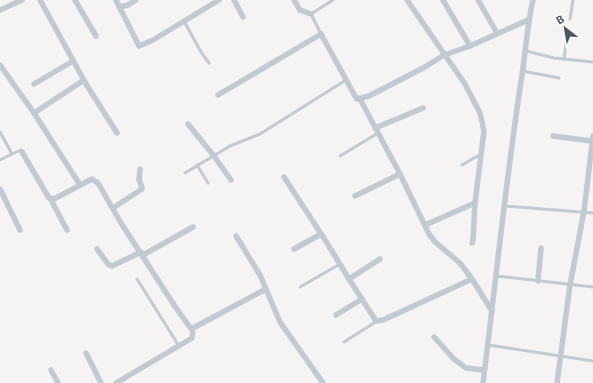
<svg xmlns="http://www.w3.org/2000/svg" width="593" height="383" font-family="'Exo 2',sans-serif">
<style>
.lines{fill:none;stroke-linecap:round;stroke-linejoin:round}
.lane{stroke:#c1cad2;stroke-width:3}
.street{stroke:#c1cad2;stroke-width:5.5}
</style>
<rect width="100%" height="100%" fill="#f5f3f3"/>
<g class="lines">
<g class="lane">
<path d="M 570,19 L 573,0"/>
<path d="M 184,21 L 201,52 L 209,63"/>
<path d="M 321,34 L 311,14 L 333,0"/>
<path d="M 526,51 L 554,58 L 593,62"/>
<path d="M 564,59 L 568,29"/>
<path d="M 523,71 L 559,78"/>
<path d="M 0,132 L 12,154 L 0,160"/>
<path d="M 12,154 L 21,150 L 22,152"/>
<path d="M 340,156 L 378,133"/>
<path d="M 197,165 L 208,183"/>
<path d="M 462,165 L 481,154"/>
<path d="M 185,173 L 230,146 L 260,134 L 346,80"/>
<path d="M 504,206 L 593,213"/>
<path d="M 496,276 L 593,287"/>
<path d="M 137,279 L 179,346"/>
<path d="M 300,287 L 340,264"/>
<path d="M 344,342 L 377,321"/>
<path d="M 488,345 L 593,361"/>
</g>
<g class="street">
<path d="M 40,0 L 86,84 L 117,133"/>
<path d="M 75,0 L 96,36"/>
<path d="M 116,0 L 139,46 L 153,40 L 219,0"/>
<path d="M 234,0 L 243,17"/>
<path d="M 294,0 L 300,10 L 311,14"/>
<path d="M 407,0 L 465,84 L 480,113 L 484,131 L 475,203 L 473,240 L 472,243"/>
<path d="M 443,0 L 470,46"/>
<path d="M 478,0 L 497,33"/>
<path d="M 119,7 L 128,5 L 136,0"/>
<path d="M 0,10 L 22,0"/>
<path d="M 0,65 L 34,113 L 84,80"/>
<path d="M 34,84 L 73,61"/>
<path d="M 218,95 L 321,34 L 355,96 L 357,99 L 369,96 L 425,67 L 444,55 L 470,46 L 528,20"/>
<path d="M 360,99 L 400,174 L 429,234 L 435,242 L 460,263 L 472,279 L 492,311"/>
<path d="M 34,113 L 80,185"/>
<path d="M 188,124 L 214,156 L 231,180"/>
<path d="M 375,128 L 423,108"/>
<path d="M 553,136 L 592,141"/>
<path d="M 22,152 L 49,198 L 54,199 L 92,179 L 98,183 L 121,223 L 176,308 L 192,330"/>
<path d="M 284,177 L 327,243 L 349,279 L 376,321 L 383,320 L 472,279"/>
<path d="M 0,189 L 20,230"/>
<path d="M 355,196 L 400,174"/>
<path d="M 50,198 L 67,230"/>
<path d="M 113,208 L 142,189 L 142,187 L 139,180 L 140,169"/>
<path d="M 425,225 L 475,203"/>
<path d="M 236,236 L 260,275 L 280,322 L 323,383"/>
<path d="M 97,249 L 108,264 L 112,266 L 141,252"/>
<path d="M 294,249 L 321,234"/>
<path d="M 143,255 L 193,227"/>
<path d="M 349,279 L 380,259"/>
<path d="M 538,281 L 541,248"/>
<path d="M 336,315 L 362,299"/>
<path d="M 434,337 L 454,359 L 466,368 L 484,370"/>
<path d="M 86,353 L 101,383"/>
<path d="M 51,370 L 58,383"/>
<path d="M 116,383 L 192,338 L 193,328 L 266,289"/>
<path d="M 483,383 C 496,280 506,178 522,75 C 526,50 527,25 533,0"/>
<path d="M 557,383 L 570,285 L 584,211 L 593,136"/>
</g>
</g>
<g transform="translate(565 28) rotate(329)" stroke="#ffffff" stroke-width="3" paint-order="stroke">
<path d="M0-3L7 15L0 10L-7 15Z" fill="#4a5661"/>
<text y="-6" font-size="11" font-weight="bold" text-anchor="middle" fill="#4a5661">B</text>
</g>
</svg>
